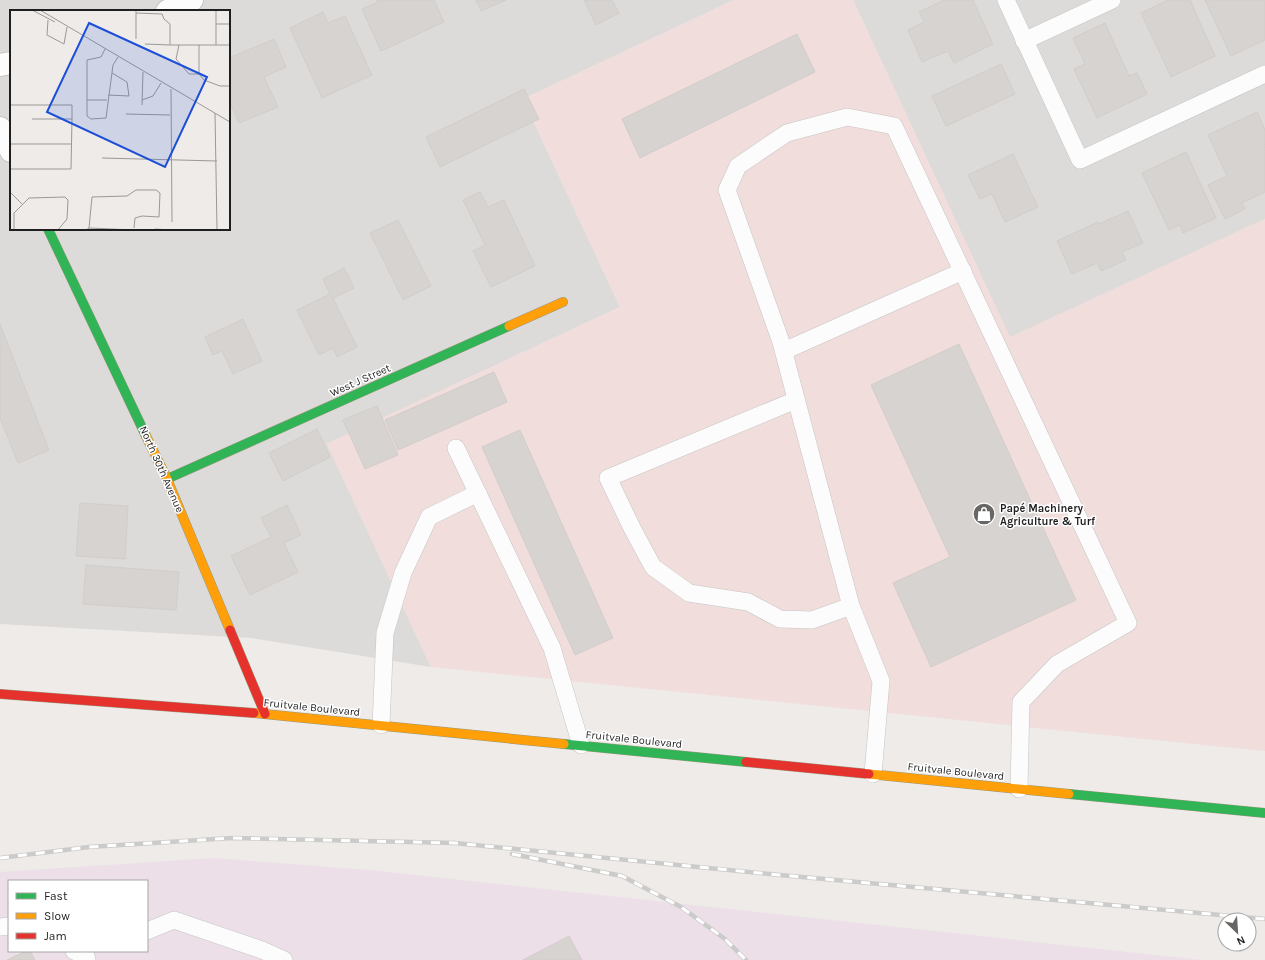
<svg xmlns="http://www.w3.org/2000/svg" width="1265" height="960" font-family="Karla,sans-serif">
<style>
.residential{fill:#dddbd9;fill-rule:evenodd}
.commercial{fill:#f1dedc}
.industrial{fill:#ecdfe8;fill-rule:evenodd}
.building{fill:#d6d3d1;stroke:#d1cdc9}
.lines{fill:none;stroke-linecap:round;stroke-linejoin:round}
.lane-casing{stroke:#c6c5c4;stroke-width:18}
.street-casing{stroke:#c6c5c4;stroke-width:24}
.fast-casing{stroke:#98987f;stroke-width:10}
.slow-casing{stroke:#98987f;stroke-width:10}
.jam-casing{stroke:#98987f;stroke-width:10}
.lane{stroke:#fcfcfc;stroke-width:17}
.street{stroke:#fcfcfc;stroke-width:22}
.fast{stroke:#30b455;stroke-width:9}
.slow{stroke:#ff9f0a;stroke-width:9}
.jam{stroke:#e5322d;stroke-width:9}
.rail-casing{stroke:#cbcbca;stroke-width:4.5}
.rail{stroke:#fff;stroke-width:3;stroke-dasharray:9;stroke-linecap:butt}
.labels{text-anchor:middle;stroke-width:3;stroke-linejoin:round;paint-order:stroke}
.street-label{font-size:11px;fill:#1f1f1f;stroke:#fff}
.poi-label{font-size:11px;font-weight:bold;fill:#1f1f1f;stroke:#fff;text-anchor:start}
.inset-road{fill:none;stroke:#9b9998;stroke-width:1}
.view{fill:#1d4ed8;fill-opacity:0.15;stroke:#1d4ed8;stroke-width:2}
.inset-edge{fill:none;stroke:#1f1f1f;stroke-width:2}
</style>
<rect width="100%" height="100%" fill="#eeebe8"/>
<g class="residential">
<path d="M 0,0 L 734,0 L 523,99 L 620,307 L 327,444 L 431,667 L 251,638 L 0,624 ZM 11,11 L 229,11 L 229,229 L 11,229 Z"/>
<path d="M 853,0 L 1265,0 L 1265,219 L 1010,338 Z"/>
</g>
<path class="commercial" d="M 734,0 L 853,0 L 1010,337 L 1265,219 L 1265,751 L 431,667 L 327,444 L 620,307 L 523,99 Z"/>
<path class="industrial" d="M 213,858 L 369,870 L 1202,960 L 0,960 L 0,872 ZM 9,881 L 147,881 L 147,951 L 9,951 Z"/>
<g class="building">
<path d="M 376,0 L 434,0 L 444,22 L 381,51 L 362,9 L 378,2 Z"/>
<path d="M 476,0 L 506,0 L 481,11 Z"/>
<path d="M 584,0 L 612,0 L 619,13 L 596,25 Z"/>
<path d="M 944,0 L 973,0 L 993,44 L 954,63 L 948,51 L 922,62 L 908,30 L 924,22 L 919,12 Z"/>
<path d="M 1168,0 L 1190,0 L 1215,56 L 1171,77 L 1141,13 Z"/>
<path d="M 1205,0 L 1265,0 L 1265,40 L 1231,56 Z"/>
<path d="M 323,12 L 328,23 L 345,16 L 372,75 L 322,98 L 290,28 Z"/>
<path d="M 1105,23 L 1129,76 L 1137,73 L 1147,94 L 1097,118 L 1074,69 L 1085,64 L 1073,38 Z"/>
<path d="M 797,34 L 815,72 L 640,158 L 622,119 Z"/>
<path d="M 274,39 L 286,67 L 264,77 L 278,107 L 239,123 L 229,100 L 229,58 Z"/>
<path d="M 1001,64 L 1015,94 L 946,126 L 932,96 Z"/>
<path d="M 524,89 L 539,119 L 440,167 L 426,137 Z"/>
<path d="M 1257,112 L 1265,130 L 1265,144 L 1264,145 L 1265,148 L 1265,192 L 1242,203 L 1245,209 L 1225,219 L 1208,185 L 1227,176 L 1208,135 Z"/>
<path d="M 1186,152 L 1216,218 L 1183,233 L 1180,225 L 1169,230 L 1142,173 Z"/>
<path d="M 1013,154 L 1038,207 L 1005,222 L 992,194 L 980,199 L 968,175 Z"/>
<path d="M 480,192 L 488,207 L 504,200 L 535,266 L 491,287 L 473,251 L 485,245 L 463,200 Z"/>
<path d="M 1128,211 L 1143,243 L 1122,252 L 1126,260 L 1101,271 L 1097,263 L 1072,274 L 1057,241 L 1098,222 L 1099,224 Z"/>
<path d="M 398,220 L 431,286 L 403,300 L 370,233 Z"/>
<path d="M 344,268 L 354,288 L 333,298 L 357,347 L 337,357 L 333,348 L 319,355 L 297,310 L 330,294 L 323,279 Z"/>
<path d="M 243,319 L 262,361 L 233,374 L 222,351 L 213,355 L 205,337 Z"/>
<path d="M 0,324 L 49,450 L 18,463 L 0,418 Z"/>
<path d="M 959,344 L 1076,600 L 931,667 L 893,583 L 950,557 L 871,385 Z"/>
<path d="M 494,372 L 507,402 L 398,450 L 385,420 Z"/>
<path d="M 377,406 L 398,455 L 365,469 L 343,420 Z"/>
<path d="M 317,429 L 330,457 L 283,481 L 269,453 Z"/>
<path d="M 520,430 L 613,638 L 575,655 L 482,447 Z"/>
<path d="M 80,503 L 128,506 L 125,559 L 76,556 Z"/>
<path d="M 287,505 L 301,535 L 284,543 L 298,572 L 250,595 L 231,556 L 271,537 L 261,518 Z"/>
<path d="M 86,565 L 179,572 L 176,610 L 83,604 Z"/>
<path d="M 569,936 L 582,960 L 523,960 Z"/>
<path d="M 26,951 L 30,951 L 35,960 L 7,960 Z"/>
</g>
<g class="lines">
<g class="lane-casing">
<g id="lane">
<path d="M 1006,0 L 1080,160 L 1265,74"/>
<path d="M 1024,41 L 1112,0"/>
<path d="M 784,351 L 963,271"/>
<path d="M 796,400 L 608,478 L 632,528 L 653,567 L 689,593 L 748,602 L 780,619 L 812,620 L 851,606"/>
<path d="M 456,448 L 552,648 L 581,745"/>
<path d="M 381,725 L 385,633 L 403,573 L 429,517 L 478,493"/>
<path d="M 873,774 L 881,681 L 851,606 L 781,342 L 727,190 L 738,166 L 787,133 L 847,117 L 894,126 L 1128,623 L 1057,664 L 1021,702 L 1019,789"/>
<path d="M 0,927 L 9,926"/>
<path d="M 147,931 L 174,920 L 262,950 L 284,960"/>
<path d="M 74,951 L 86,956 L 87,960"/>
</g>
</g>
<g class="street-casing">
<g id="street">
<path d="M 167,11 L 192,0"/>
<path d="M 0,65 L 11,63"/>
<path d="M 0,128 L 11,151"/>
</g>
</g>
<g class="fast-casing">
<g id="fast">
<path d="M 48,229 L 146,436"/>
<path d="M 167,479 L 509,326"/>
<path d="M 564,744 L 746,762"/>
<path d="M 1069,794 L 1265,813"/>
</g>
</g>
<g class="slow-casing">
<g id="slow">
<path d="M 509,326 L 563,302"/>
<path d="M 146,436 L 167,479 L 230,630"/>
<path d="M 254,713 L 564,744"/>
<path d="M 869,774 L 1069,794"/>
</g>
</g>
<g class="jam-casing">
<g id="jam">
<path d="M 230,630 L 265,714"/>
<path d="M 0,694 L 254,713"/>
<path d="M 746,762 L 869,774"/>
</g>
</g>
<use href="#lane" class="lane"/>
<use href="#street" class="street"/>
<use href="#fast" class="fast"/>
<use href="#slow" class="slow"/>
<use href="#jam" class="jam"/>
<g class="rail-casing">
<g id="rail">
<path d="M 512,854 L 622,876 L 681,907 L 725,939 L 746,960"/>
<path d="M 0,858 L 89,847 L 232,838 L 455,843 L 780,875 L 1265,919"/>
</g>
</g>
<use href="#rail" class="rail"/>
</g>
<defs>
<g id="shop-disc" transform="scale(1.15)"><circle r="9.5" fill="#676665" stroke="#fff"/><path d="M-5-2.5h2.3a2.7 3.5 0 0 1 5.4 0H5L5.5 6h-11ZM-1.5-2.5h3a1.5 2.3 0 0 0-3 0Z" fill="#fff"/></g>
</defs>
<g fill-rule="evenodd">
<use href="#shop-disc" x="984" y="514"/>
</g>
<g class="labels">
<g class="street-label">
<text transform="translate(360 380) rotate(-24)" y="4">West J Street</text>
<text transform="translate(162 469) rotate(66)" y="4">North 30th Avenue</text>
<text transform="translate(312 707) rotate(6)" y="4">Fruitvale Boulevard</text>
<text transform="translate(634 739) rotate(6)" y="4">Fruitvale Boulevard</text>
<text transform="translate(956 771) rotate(6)" y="4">Fruitvale Boulevard</text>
</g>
<g class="poi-label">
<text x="1000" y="512">Papé Machinery<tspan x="1000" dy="13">Agriculture &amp; Turf</tspan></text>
</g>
</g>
<g transform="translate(10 10)">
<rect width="220" height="220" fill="#eeebe8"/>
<path class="inset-road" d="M 22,0 L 45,12M 30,0 L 220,112M 126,3 L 152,4 L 154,9 L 160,14 L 160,35 L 135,34M 38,10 L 37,25 L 54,34 L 57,17M 206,14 L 220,14M 126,29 L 126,0M 160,35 L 220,35M 169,35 L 166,49 L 179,64 L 189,64M 189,35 L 189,64 L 194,70 L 210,76 L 220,76M 206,35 L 206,0M 95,39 L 91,47 L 77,50 L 77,106 L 81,109 L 96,108 L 103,55 L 108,47M 161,79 L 162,212M 98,85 L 119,86 L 117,72 L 102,63M 77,90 L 97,90M 132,90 L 143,86 L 151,73M 0,95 L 62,95 L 62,109 L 61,159 L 0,159M 132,95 L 133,62M 205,103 L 207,220M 116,104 L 160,105M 22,109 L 62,109M 0,134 L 61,134M 92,148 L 207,151M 0,182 L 12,194M 79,218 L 124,220M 145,219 L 161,220M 4,220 L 4,203 L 19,188 L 55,187 L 58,190 L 57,209 L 48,220M 76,220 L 79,218 L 82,187 L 117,186 L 126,180 L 146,180 L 150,183 L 149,207 L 132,206 L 125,208 L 124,218"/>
<path class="view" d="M 79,13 L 197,67 L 155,157 L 37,102 Z"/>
<rect width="220" height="220" class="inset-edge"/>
</g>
<rect x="8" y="880" width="140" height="72" fill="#ffffff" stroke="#a5a5a5"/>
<rect x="16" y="893" width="20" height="6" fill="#30b455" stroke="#a5a5a5"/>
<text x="44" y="900" font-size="12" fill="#1f1f1f">Fast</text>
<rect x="16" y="913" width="20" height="6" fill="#ff9f0a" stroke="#a5a5a5"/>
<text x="44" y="920" font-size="12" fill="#1f1f1f">Slow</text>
<rect x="16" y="933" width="20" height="6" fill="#e5322d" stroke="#a5a5a5"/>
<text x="44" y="940" font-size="12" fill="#1f1f1f">Jam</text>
<g transform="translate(1237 932) rotate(155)"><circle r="19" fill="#ffffff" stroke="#a5a5a5"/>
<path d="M0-3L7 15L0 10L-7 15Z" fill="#676665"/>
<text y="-6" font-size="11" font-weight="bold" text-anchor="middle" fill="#1f1f1f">N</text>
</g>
</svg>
